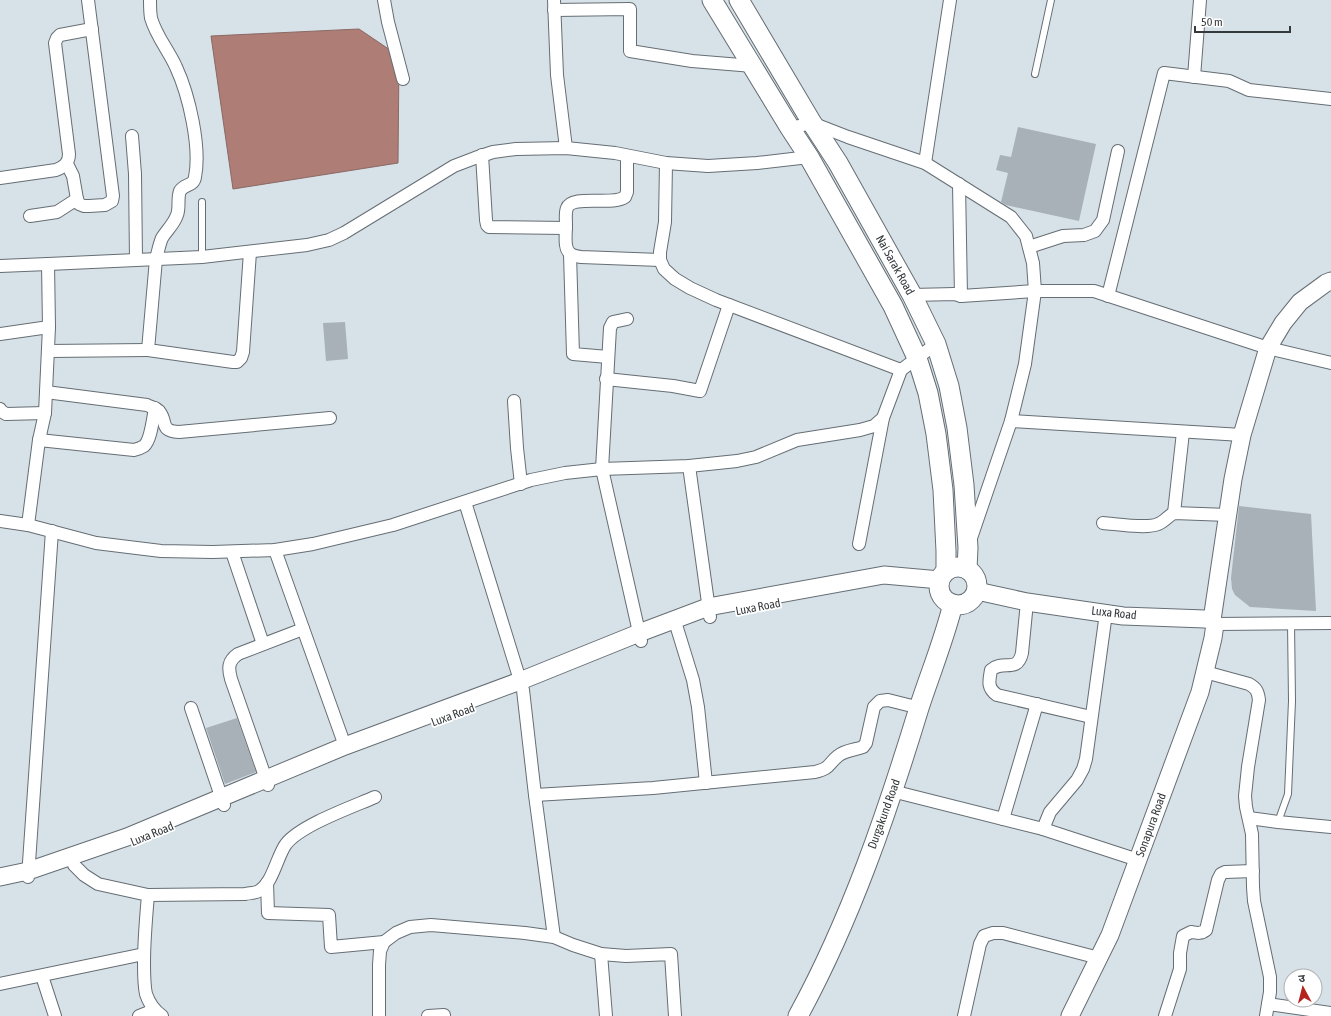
<svg xmlns="http://www.w3.org/2000/svg" width="1331" height="1016" font-family="'Asap Condensed','Noto Sans Devanagari',sans-serif">
<style>
.water{fill:#ae7d76;stroke:#8a6965}
.building{fill:#a7b1b7}
.lines{fill:none;stroke-linecap:round;stroke-linejoin:round}
.lane-casing{stroke:#656e74;stroke-width:8}
.street-casing{stroke:#656e74;stroke-width:14}
.secondary-casing{stroke:#656e74;stroke-width:19}
.primary-casing{stroke:#656e74;stroke-width:21}
.lane{stroke:#fff;stroke-width:6}
.street{stroke:#fff;stroke-width:12}
.secondary{stroke:#fff;stroke-width:17}
.primary{stroke:#fff;stroke-width:19}
.labels{text-anchor:middle;stroke-width:3.5;stroke-linejoin:round;paint-order:stroke}
.street-label{font-size:12px;fill:#35393c;stroke:#fff}
</style>
<rect width="100%" height="100%" fill="#d7e1e8"/>
<path class="water" d="M 359,29 L 399,56 L 398,163 L 233,189 L 211,36 Z"/>
<g class="building">
<path d="M 1018,127 L 1096,144 L 1079,221 L 1006,205 L 1001,202 L 1008,173 L 996,170 L 1000,155 L 1011,157 Z"/>
<path d="M 345,322 L 348,359 L 326,361 L 323,323 Z"/>
<path d="M 1239,506 L 1311,514 L 1316,611 L 1250,607 L 1235,595 L 1232,589 L 1231,578 Z"/>
<path d="M 237,718 L 256,772 L 225,784 L 206,728 Z"/>
</g>
<g class="lines">
<g class="lane-casing">
<g id="lane">
<path d="M 1035,74 L 1051,0"/>
<path d="M 202,257 L 202,202"/>
<path d="M 1278,822 L 1288,794 L 1292,701 L 1291,623"/>
</g>
</g>
<g class="street-casing">
<g id="street">
<path d="M 150,0 C 150,6 150,12 151,18 C 156,36 169,51 176,67 C 189,95 201,147 195,177 C 194,186 184,184 180,191 C 177,198 180,208 177,215 C 174,224 167,230 162,238 C 159,245 158,252 156,259 L 148,350 L 233,362 L 237,362 L 241,358 L 243,352 L 250,252"/>
<path d="M 384,0 L 388,22 L 403,79"/>
<path d="M 554,0 L 557,75 L 566,148"/>
<path d="M 554,10 L 630,9 L 630,51 L 692,61 L 753,66"/>
<path d="M 1194,77 L 1200,0"/>
<path d="M 790,128 L 812,123 L 848,137 L 925,163 L 1011,217 L 1026,236 L 1033,263 L 1035,291 L 1025,364 L 1011,421 L 971,538"/>
<path d="M 132,136 L 135,174 L 136,259"/>
<path d="M 482,155 L 486,220 L 487,225 L 489,227 L 566,228"/>
<path d="M 627,156 L 627,192 L 625,197 C 613,206 572,194 567,208 C 565,213 566,219 566,224 C 566,231 565,239 566,245 C 567,254 573,256 581,257 L 660,260"/>
<path d="M 666,163 L 665,222 L 660,252 L 660,260 L 664,269 L 675,279 L 690,288 L 716,300 L 901,370"/>
<path d="M 925,163 L 950,0"/>
<path d="M 67,164 L 73,176 L 77,199 L 79,204 L 84,206 L 89,206 L 105,205 L 112,201 L 113,196 L 88,0"/>
<path d="M 0,178 L 56,170 C 64,167 69,163 69,154 L 55,43 L 57,38 L 60,35 L 92,29"/>
<path d="M 959,184 L 961,296"/>
<path d="M 30,216 L 57,212 L 77,199"/>
<path d="M 1029,247 L 1063,236 L 1084,235 L 1095,231 L 1103,220 L 1118,151"/>
<path d="M 570,254 L 573,354 L 608,357"/>
<path d="M 0,266 L 48,264"/>
<path d="M 912,295 L 955,294 L 961,296 L 1035,291 L 1094,291 L 1268,348 L 1331,363"/>
<path d="M 1108,296 L 1164,73 L 1229,81 L 1249,90 L 1331,99"/>
<path d="M 627,319 L 613,322 L 610,328 L 602,469 L 641,641"/>
<path d="M 0,334 L 49,327"/>
<path d="M 49,351 L 148,350"/>
<path d="M 606,379 L 673,386 L 700,391 L 729,305"/>
<path d="M 46,392 L 147,405 C 151,407 156,408 159,411 C 168,422 159,431 179,432 L 330,418"/>
<path d="M 514,401 L 517,448 L 521,484"/>
<path d="M 0,409 L 1,411 L 6,414 L 45,413"/>
<path d="M 1011,421 L 1242,435"/>
<path d="M 39,440 L 134,450 C 138,449 141,448 144,446 C 151,440 153,418 155,408"/>
<path d="M 689,466 L 710,617"/>
<path d="M 465,502 L 523,690 L 535,795 L 554,937"/>
<path d="M 1174,513 L 1183,432"/>
<path d="M 0,521 L 28,525 L 96,543 L 161,551 L 213,552 L 275,550 L 313,544 L 393,525 L 531,480 L 565,473 L 602,469 L 689,466 L 737,461 L 756,457 L 797,440 L 860,430 L 874,426 L 883,418 L 901,370 L 936,344"/>
<path d="M 1103,523 C 1117,524 1147,529 1158,524 C 1164,522 1168,516 1174,513 L 1228,515"/>
<path d="M 28,525 L 39,440 L 45,413 L 49,327 L 48,264 L 202,257 L 307,245 L 329,240 L 344,233 L 454,166 L 475,158 L 493,152 L 516,149 L 566,148 L 615,153 L 666,163 L 708,166 L 757,163 L 809,157"/>
<path d="M 859,544 L 883,418"/>
<path d="M 275,550 L 345,746"/>
<path d="M 232,552 L 263,644"/>
<path d="M 1027,602 L 1022,653 C 1017,674 1004,659 991,670 C 989,681 987,688 997,695 L 1091,717"/>
<path d="M 1215,624 L 1331,623"/>
<path d="M 677,628 L 693,680 L 698,707 L 706,783"/>
<path d="M 1205,672 L 1249,684 C 1256,688 1258,691 1259,700 L 1248,767 L 1245,796 L 1246,807 L 1252,834 L 1253,887 L 1254,901 L 1270,977 L 1270,992 L 1266,1016"/>
<path d="M 191,708 L 224,805"/>
<path d="M 268,785 L 231,679 C 228,668 228,661 238,654 L 303,629"/>
<path d="M 892,791 L 1043,829 L 1138,860"/>
<path d="M 535,795 L 653,788 L 815,772 C 831,768 827,765 838,756 C 845,750 855,750 863,747 L 866,743 L 874,707 L 880,701 L 888,700 L 920,708"/>
<path d="M 1249,818 L 1278,822 L 1331,827"/>
<path d="M 1003,819 L 1037,704"/>
<path d="M 1043,829 L 1050,812 L 1077,780 L 1083,769 L 1086,759 L 1106,613"/>
<path d="M 74,865 L 84,875 L 98,884 L 148,895 C 146,918 144,940 144,963 C 144,973 144,985 146,994 C 149,1003 155,1011 162,1016"/>
<path d="M 28,877 L 52,531"/>
<path d="M 267,883 L 268,913 L 329,915 L 331,947 L 384,942"/>
<path d="M 148,895 L 245,894 C 249,893 256,893 259,891 C 273,883 277,856 286,844 C 301,825 352,807 375,797"/>
<path d="M 601,954 L 606,1016"/>
<path d="M 42,976 L 55,1016"/>
<path d="M 0,984 L 144,954"/>
<path d="M 1268,1004 L 1331,1013"/>
<path d="M 139,1016 L 154,1010"/>
<path d="M 379,1016 L 379,965 L 380,951 L 384,942 L 396,933 L 410,927 L 431,925 L 525,933 L 554,937 L 573,945 L 601,954 L 626,956 L 671,954 L 675,1016"/>
<path d="M 428,1016 L 444,1015 L 444,1016"/>
<path d="M 964,1016 L 980,944 L 984,936 L 993,933 L 1003,933 L 1099,958"/>
<path d="M 1165,1016 L 1180,969 L 1180,953 L 1183,936 L 1191,932 C 1197,933 1201,934 1206,930 L 1218,880 L 1221,874 L 1225,872 L 1253,871"/>
</g>
</g>
<g class="secondary-casing">
<g id="secondary">
<path d="M 977,591 L 1027,602 L 1123,616 L 1205,619 L 1212,620 L 1215,624 L 1213,638 L 1200,692 L 1110,935 L 1070,1016"/>
<path d="M 1212,620 L 1233,479 L 1242,435 L 1268,348 L 1283,323 L 1300,302 L 1326,283 L 1331,281"/>
<path d="M 0,877 L 28,871 L 127,837 L 345,746 L 520,681 L 639,633 L 708,607 L 884,575 L 940,580"/>
</g>
</g>
<g class="primary-casing">
<g id="primary">
<path d="M 712,0 L 790,128 L 809,157 L 893,306 L 917,358 L 928,393 L 936,434 L 943,490 L 946,551 L 946,571"/>
<path d="M 739,0 L 812,123 L 838,163 L 912,295 L 936,344 L 949,386 L 957,428 L 964,485 L 968,548 L 967,569"/>
<circle cx="958" cy="586" r="19"/>
<path d="M 798,1016 C 851,919 887,813 919,708 C 930,674 944,640 953,604"/>
</g>
</g>
<use href="#lane" class="lane"/>
<use href="#street" class="street"/>
<use href="#secondary" class="secondary"/>
<use href="#primary" class="primary"/>
</g>
<g class="labels">
<g class="street-label">
<text transform="translate(895 265) rotate(61)" y="4">Nai Sarak Road</text>
<text transform="translate(758 607) rotate(-11)" y="4">Luxa Road</text>
<text transform="translate(1114 613) rotate(6)" y="4">Luxa Road</text>
<text transform="translate(453 715) rotate(-20)" y="4">Luxa Road</text>
<text transform="translate(884 814) rotate(-70)" y="4">Durgakund Road</text>
<text transform="translate(1151 825) rotate(-70)" y="4">Sonapura Road</text>
<text transform="translate(152 834) rotate(-22)" y="4">Luxa Road</text>
</g>
</g>
<g transform="translate(1303 988) rotate(353)"><circle r="19" fill="#ffffff" stroke="#aeb0b1"/>
<path d="M0-3L7 15L0 10L-7 15Z" fill="#b4241f"/>
<text y="-6" font-size="11" font-weight="bold" text-anchor="middle" fill="#35393c">उ</text>
</g>
<path d="M1195 26v6h95v-6" fill="none" stroke="#35393c" stroke-width="2"/>
<text x="1201" y="26" font-size="12" fill="#35393c" stroke="#ffffff" stroke-width="3" paint-order="stroke">50 m</text>
</svg>
